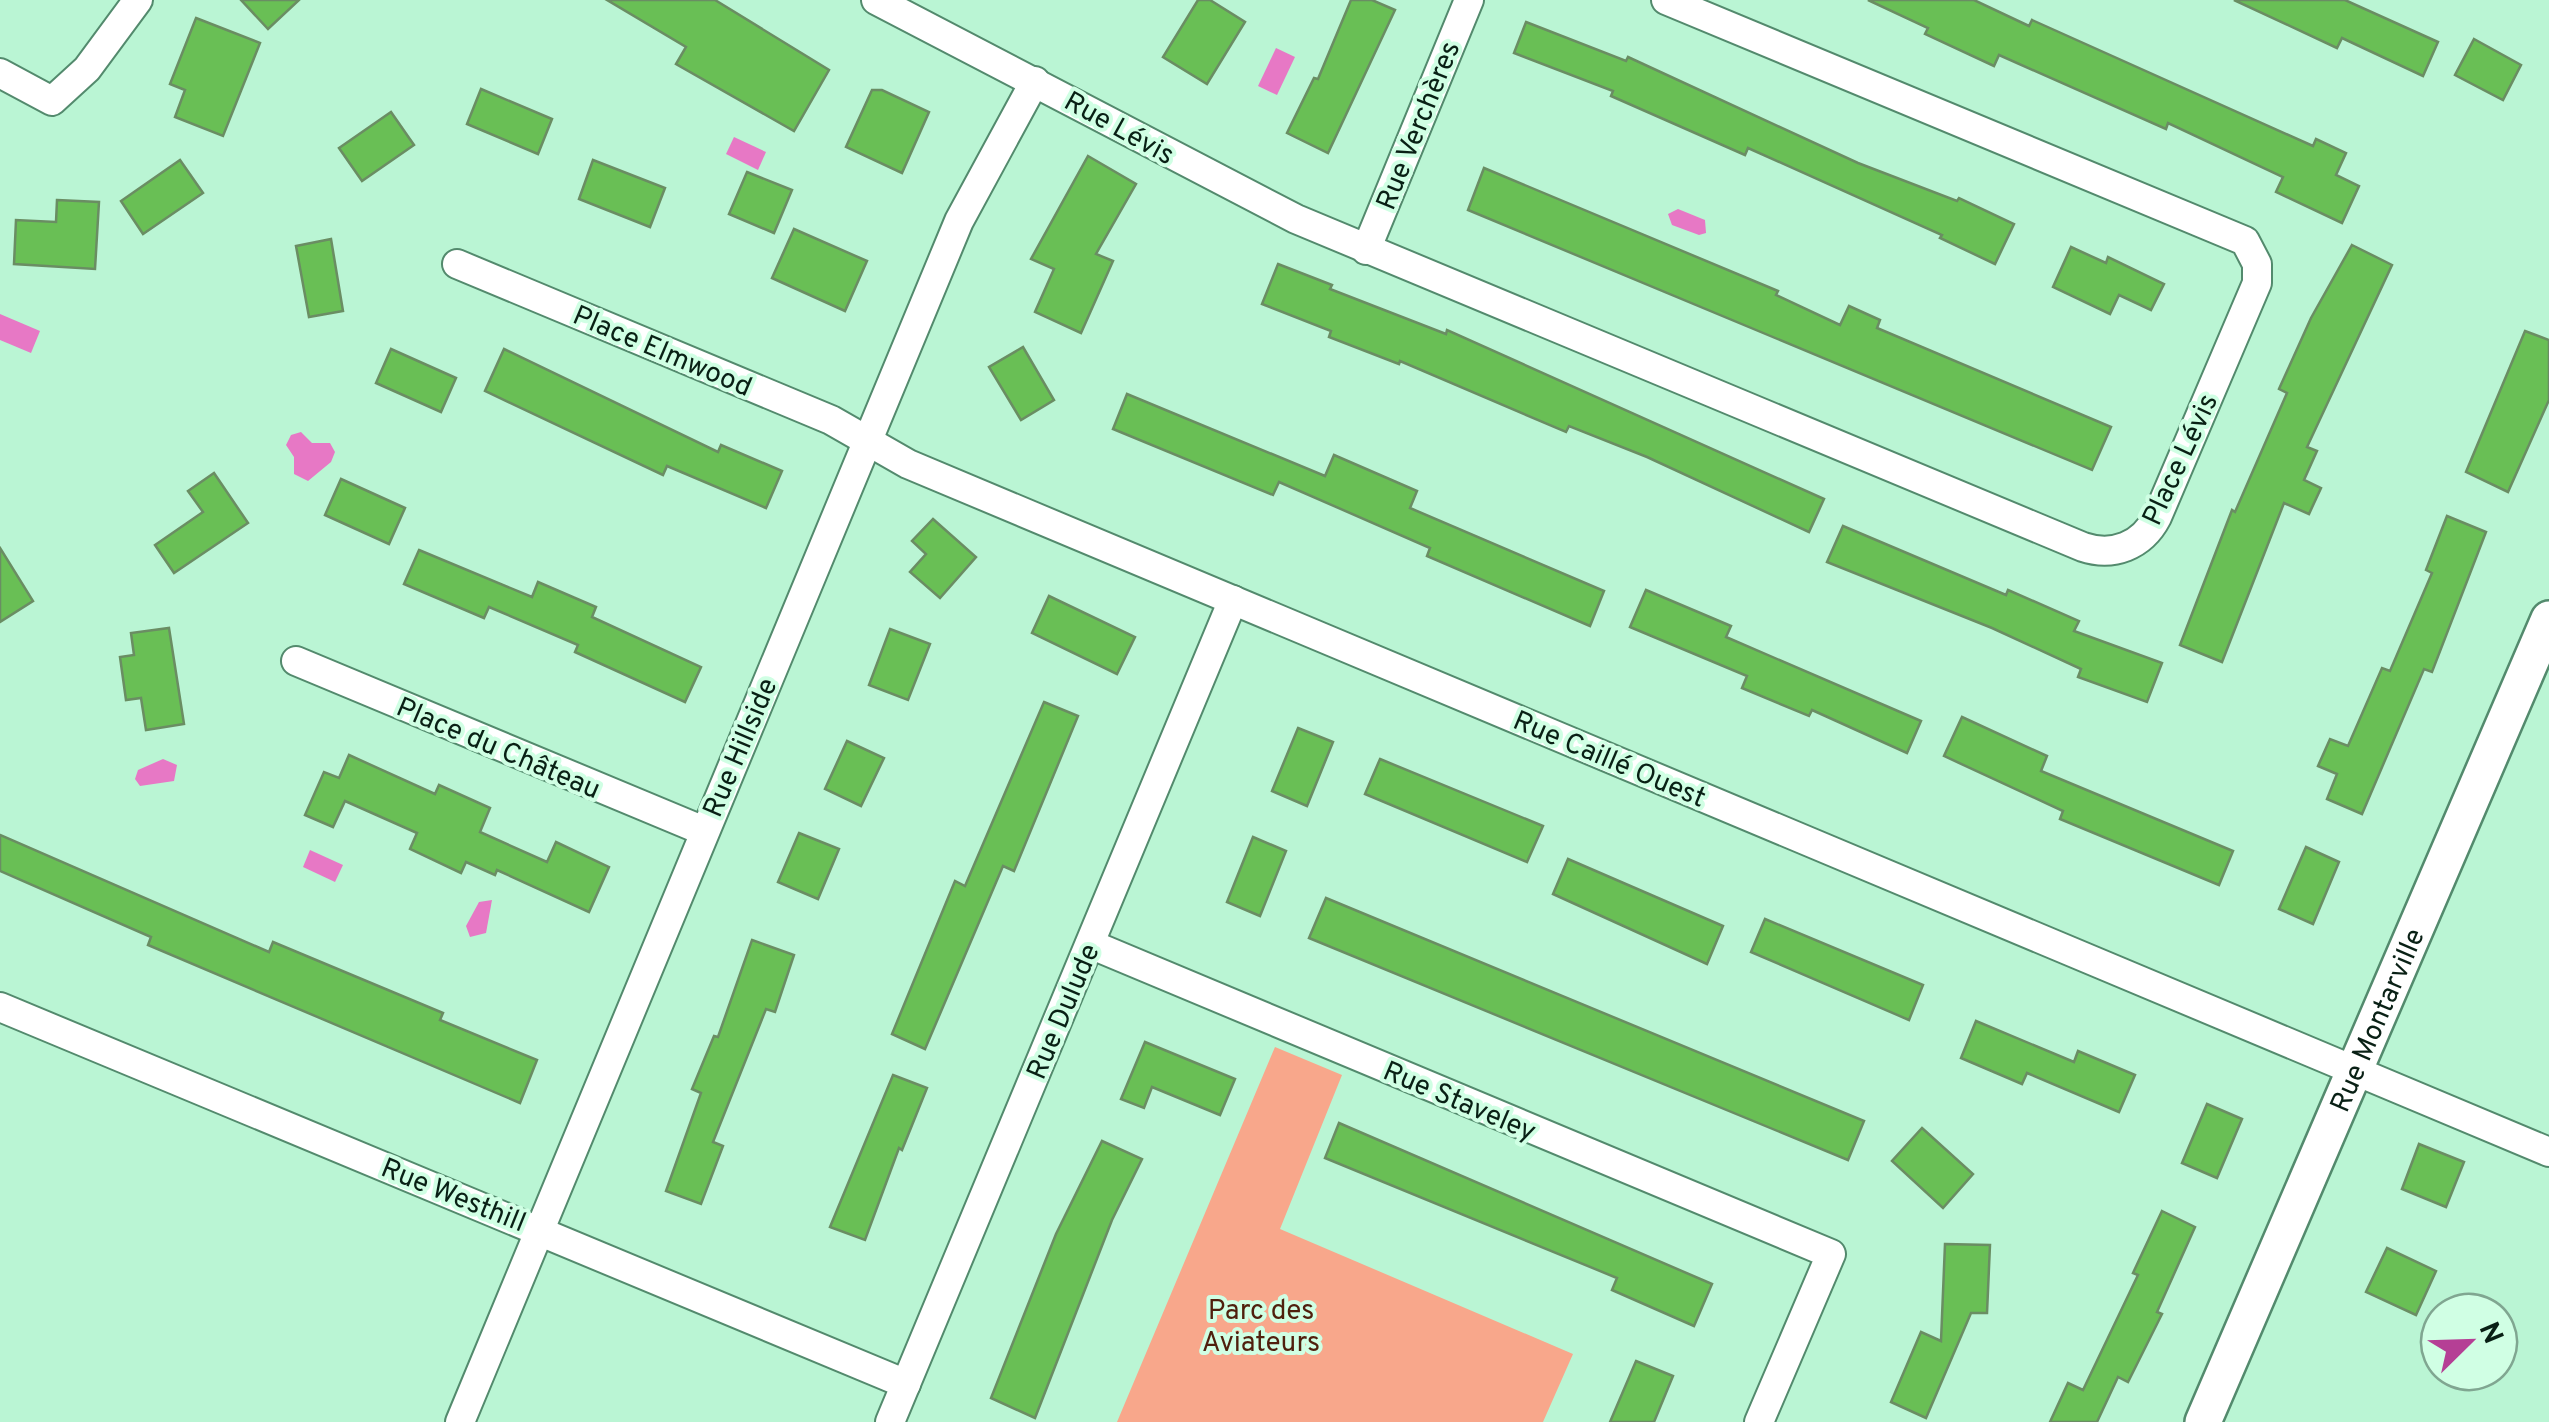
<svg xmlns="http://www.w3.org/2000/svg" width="2549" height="1422" font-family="Overpass,sans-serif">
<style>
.green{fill:#f8a78b}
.water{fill:#e778c5}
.building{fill:#69bf55;stroke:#6a8d63;stroke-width:2.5}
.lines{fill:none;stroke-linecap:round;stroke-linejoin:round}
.minor-casing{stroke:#538a6d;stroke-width:32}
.tertiary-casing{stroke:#538a6d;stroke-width:40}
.minor{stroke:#fff;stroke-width:28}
.tertiary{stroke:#fff;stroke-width:35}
.labels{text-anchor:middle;stroke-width:8;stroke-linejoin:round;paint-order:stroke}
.street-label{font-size:28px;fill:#092015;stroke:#d0ffe4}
.park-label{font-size:28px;fill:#4f1f0d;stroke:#d0ffe4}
</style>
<rect width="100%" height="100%" fill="#baf5d4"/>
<path class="green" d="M 1275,1047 L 1342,1075 L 1280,1229 L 1573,1354 L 1543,1422 L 1117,1422 Z"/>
<g class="water">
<path d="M 1276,48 L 1295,57 L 1277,95 L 1258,86 Z"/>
<path d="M 734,137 L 766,152 L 758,170 L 726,154 Z"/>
<path d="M 1678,209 L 1705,220 L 1706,233 L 1699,235 L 1672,225 L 1668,214 Z"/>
<path d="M 0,314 L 40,331 L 31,353 L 0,340 Z"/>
<path d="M 301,432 L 312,443 L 330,443 L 335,452 L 331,462 L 308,481 L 294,474 L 294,457 L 286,445 L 291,435 Z"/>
<path d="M 163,759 L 177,765 L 174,781 L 140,786 L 135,779 L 138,770 Z"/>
<path d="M 310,850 L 343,865 L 335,882 L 303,867 Z"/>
<path d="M 492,900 L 486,933 L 470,937 L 466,926 L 479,902 Z"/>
</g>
<g class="building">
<path d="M 241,0 L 299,0 L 268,29 Z"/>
<path d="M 607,0 L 715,0 L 829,70 L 794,131 L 676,64 L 686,47 Z"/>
<path d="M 1198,0 L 1210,0 L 1245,22 L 1207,84 L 1163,57 Z"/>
<path d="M 1351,0 L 1372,0 L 1395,10 L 1328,153 L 1287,133 L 1314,78 L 1318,79 Z"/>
<path d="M 1868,0 L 1974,0 L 2029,26 L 2032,20 L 2313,146 L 2316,139 L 2346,153 L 2336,175 L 2359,186 L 2342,223 L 2276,192 L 2283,177 L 2168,123 L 2166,129 L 1999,55 L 1994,66 L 1925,34 L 1928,28 Z"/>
<path d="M 2234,0 L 2345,0 L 2438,42 L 2423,76 L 2342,38 L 2337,48 Z"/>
<path d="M 196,18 L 260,43 L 223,136 L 175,117 L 185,90 L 170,84 Z"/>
<path d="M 1526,22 L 1626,61 L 1628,57 L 1858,163 L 1957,201 L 1959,198 L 2014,224 L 1995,264 L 1940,238 L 1942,235 L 1748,148 L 1745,155 L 1611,96 L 1613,91 L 1514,53 Z"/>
<path d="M 2474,39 L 2521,65 L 2503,100 L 2455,75 Z"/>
<path d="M 481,89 L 552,119 L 538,154 L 467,124 Z"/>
<path d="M 872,90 L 882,90 L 929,112 L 902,173 L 846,147 Z"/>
<path d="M 391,112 L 414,145 L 362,181 L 339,148 Z"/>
<path d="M 1088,156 L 1136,184 L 1096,254 L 1113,261 L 1081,333 L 1035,312 L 1054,269 L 1031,259 Z"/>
<path d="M 180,160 L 203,193 L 143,234 L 121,201 Z"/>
<path d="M 593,160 L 665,188 L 650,227 L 579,199 Z"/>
<path d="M 1484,168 L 1778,291 L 1776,295 L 1840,325 L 1849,306 L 1880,320 L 1877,328 L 2111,427 L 2092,470 L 1468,210 Z"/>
<path d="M 747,172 L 792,190 L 774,233 L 729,214 Z"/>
<path d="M 57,200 L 99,202 L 95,269 L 14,264 L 16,220 L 56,222 Z"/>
<path d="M 794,229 L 867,261 L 845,311 L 772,278 Z"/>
<path d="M 331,239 L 343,311 L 309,317 L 296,246 Z"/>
<path d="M 2352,245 L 2392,265 L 2307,447 L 2317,451 L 2304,480 L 2321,488 L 2309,514 L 2284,503 L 2222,662 L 2180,645 L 2232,510 L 2235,512 L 2287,393 L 2279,389 L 2311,318 Z"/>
<path d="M 2071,247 L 2106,263 L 2108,257 L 2164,284 L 2151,310 L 2119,295 L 2110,314 L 2053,287 Z"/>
<path d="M 1278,264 L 1332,285 L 1330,289 L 1446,334 L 1447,330 L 1824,499 L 1809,532 L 1647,457 L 1569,426 L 1566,432 L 1400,361 L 1399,364 L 1329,337 L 1331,331 L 1262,304 Z"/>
<path d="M 2525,331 L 2549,340 L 2549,400 L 2508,492 L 2466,472 Z"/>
<path d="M 1023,347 L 1054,400 L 1021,420 L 989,367 Z"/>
<path d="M 391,349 L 456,378 L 441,412 L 376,383 Z"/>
<path d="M 504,349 L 718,452 L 721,445 L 782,471 L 766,508 L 667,466 L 663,475 L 485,391 Z"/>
<path d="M 1127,394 L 1325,476 L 1334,455 L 1417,491 L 1410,508 L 1604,591 L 1590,626 L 1427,556 L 1430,548 L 1279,482 L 1273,495 L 1113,429 Z"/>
<path d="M 214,473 L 248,523 L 174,573 L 155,545 L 203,512 L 188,491 Z"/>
<path d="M 341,479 L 405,508 L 389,544 L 325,515 Z"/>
<path d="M 2447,516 L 2486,532 L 2432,672 L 2424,669 L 2362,814 L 2327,799 L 2337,774 L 2318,766 L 2330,739 L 2348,746 L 2382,668 L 2390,671 L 2432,573 L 2426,570 Z"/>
<path d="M 933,519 L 976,557 L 940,598 L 910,572 L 926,554 L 912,541 Z"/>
<path d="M 1843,526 L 2006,595 L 2008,590 L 2079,621 L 2074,631 L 2162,663 L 2147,702 L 2078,677 L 2081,669 L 1992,628 L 1827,562 Z"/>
<path d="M 0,548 L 33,601 L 0,622 Z"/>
<path d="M 419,550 L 532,597 L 538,582 L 596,607 L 592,617 L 701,667 L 685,702 L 575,652 L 578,645 L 489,607 L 484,618 L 404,584 Z"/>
<path d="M 1646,590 L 1731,626 L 1726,637 L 1921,721 L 1907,753 L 1812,710 L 1809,716 L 1742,688 L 1747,676 L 1630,627 Z"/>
<path d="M 1049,596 L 1135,637 L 1117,674 L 1032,633 Z"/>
<path d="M 169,628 L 184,724 L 146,730 L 141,698 L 126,700 L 120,657 L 134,655 L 131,633 Z"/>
<path d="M 890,629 L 930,644 L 908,700 L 869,685 Z"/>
<path d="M 1044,702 L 1078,716 L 1014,871 L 1003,866 L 925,1049 L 892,1034 L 955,881 L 965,886 Z"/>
<path d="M 1962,717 L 2047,756 L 2041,771 L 2233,851 L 2219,885 L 2060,819 L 2063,811 L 1944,756 Z"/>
<path d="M 1298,728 L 1333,742 L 1307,806 L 1272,791 Z"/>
<path d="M 847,741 L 884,758 L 861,806 L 825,789 Z"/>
<path d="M 349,755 L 435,794 L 439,785 L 490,808 L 480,832 L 547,862 L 556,842 L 609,867 L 589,912 L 497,870 L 495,875 L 466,862 L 461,873 L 410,849 L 417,833 L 345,801 L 333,827 L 305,815 L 324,772 L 339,778 Z"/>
<path d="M 1380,759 L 1543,826 L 1527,862 L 1365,794 Z"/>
<path d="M 799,833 L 839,849 L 818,899 L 778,882 Z"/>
<path d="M 0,835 L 269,952 L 273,942 L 443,1013 L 440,1020 L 537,1060 L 520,1103 L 148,945 L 151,937 L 0,871 Z"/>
<path d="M 1253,837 L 1286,851 L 1260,916 L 1227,902 Z"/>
<path d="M 2306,847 L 2339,862 L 2313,924 L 2279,909 Z"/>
<path d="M 1568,859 L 1723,926 L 1707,964 L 1553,894 Z"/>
<path d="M 1326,898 L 1864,1121 L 1848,1160 L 1309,938 Z"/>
<path d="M 1765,919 L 1923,985 L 1909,1020 L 1751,952 Z"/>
<path d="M 752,940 L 794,955 L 775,1012 L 766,1009 L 713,1142 L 723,1146 L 701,1204 L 666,1191 L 701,1093 L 692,1089 L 714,1036 L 718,1037 Z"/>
<path d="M 1976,1021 L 2074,1062 L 2078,1051 L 2135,1075 L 2119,1112 L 2027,1073 L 2022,1084 L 1961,1058 Z"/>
<path d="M 1145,1042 L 1235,1079 L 1220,1115 L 1152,1087 L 1144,1108 L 1121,1099 Z"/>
<path d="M 893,1075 L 927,1088 L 902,1150 L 899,1148 L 865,1240 L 830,1227 Z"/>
<path d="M 2207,1104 L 2242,1119 L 2217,1178 L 2182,1163 Z"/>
<path d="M 1339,1123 L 1712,1284 L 1694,1326 L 1612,1290 L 1617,1278 L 1325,1158 Z"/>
<path d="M 1922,1128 L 1973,1174 L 1943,1208 L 1892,1161 Z"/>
<path d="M 1102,1141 L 1142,1159 L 1112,1220 L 1035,1418 L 991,1398 L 1056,1234 Z"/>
<path d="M 2419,1144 L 2464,1162 L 2446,1207 L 2402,1189 Z"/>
<path d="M 2162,1211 L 2195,1227 L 2157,1312 L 2162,1314 L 2128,1382 L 2118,1377 L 2097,1422 L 2050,1422 L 2068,1383 L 2083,1390 L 2138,1275 L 2133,1273 Z"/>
<path d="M 1945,1244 L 1990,1245 L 1987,1313 L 1971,1313 L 1926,1418 L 1891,1402 L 1921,1332 L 1941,1341 Z"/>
<path d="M 2387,1248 L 2436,1271 L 2416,1315 L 2366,1292 Z"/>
<path d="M 1636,1361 L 1673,1376 L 1654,1422 L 1610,1422 Z"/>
</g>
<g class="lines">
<g class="minor-casing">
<g id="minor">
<path d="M 876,0 L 1296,219 L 2083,547 C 2113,557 2142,546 2157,517 L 2257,283 L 2257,264 L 2245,241 L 1666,0"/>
<path d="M 0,73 L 52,101 L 87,69 L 138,0"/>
<path d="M 1366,250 L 1469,0"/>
<path d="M 457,264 L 831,420 L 908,464 L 2549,1152"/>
<path d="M 296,661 L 704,831"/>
<path d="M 1090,944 L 1831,1254 L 1759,1422"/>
<path d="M 0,1007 L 906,1384"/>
<path d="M 460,1422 L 959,221 L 1035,81"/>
<path d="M 890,1422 L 1233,600"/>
</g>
</g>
<g class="tertiary-casing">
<g id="tertiary">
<path id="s1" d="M 2203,1422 L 2549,619"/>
</g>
</g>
<use href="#minor" class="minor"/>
<use href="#tertiary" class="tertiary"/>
</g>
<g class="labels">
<g class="street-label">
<text transform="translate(1417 125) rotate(-68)" y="10">Rue Verchères</text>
<text transform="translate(1120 127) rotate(29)" y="10">Rue Lévis</text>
<text transform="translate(663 350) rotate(23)" y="10">Place Elmwood</text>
<text transform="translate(2179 459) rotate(-65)" y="10">Place Lévis</text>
<text transform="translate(499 747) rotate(23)" y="10">Place du Château</text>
<text transform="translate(739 747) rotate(-67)" y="10">Rue Hillside</text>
<text transform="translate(1610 758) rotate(23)" y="10">Rue Caillé Ouest</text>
<text transform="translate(1062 1011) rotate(-67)" y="10">Rue Dulude</text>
<text dy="10" stroke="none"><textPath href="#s1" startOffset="438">Rue Montarville</textPath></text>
<text transform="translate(1460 1100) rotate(23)" y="10">Rue Staveley</text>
<text transform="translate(454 1194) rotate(22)" y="10">Rue Westhill</text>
</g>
<g class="park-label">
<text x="1261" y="1319">Parc des<tspan x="1261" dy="32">Aviateurs</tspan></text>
</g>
</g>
<g transform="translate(2469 1342) rotate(67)"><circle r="48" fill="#d0ffe4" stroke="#80a691" stroke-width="2.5"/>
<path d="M0-8L18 38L0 25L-18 38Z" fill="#b53f95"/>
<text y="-15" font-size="28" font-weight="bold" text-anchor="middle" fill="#092015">N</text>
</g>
</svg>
